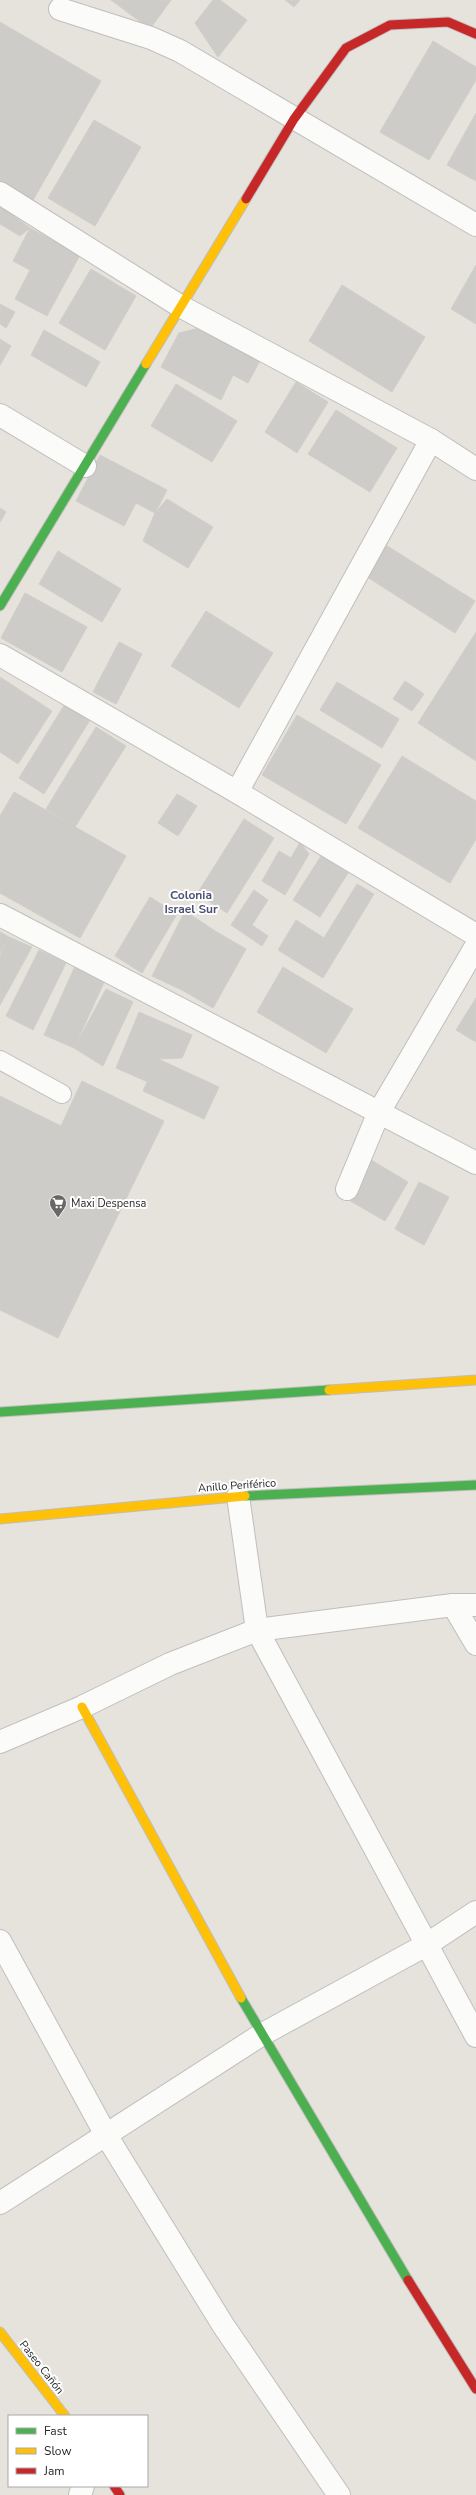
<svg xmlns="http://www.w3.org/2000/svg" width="476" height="2495" font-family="'Nunito Sans',sans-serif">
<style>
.building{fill:#ceccc8;stroke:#d1cec9}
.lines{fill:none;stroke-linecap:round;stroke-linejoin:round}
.lane-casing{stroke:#c0bebe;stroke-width:20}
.street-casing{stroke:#c0bebe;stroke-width:24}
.fast-casing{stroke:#c0bebe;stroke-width:11}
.slow-casing{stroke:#c0bebe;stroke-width:11}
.jam-casing{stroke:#c0bebe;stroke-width:11}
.lane{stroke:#fbfbfa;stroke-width:18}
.street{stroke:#fbfbfa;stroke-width:22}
.fast{stroke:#4caf50;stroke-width:9}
.slow{stroke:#ffc107;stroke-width:9}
.jam{stroke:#c62828;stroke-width:9}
.labels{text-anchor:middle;stroke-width:4;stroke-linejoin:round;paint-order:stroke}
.poi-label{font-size:11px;fill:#272727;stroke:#fff;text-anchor:start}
.street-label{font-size:11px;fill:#272727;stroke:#fff}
.neighbourhood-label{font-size:12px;font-weight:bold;fill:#4b5075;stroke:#fff}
</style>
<rect width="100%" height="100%" fill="#e6e2dc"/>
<g class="building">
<path d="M 111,0 L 171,0 L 150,29 Z"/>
<path d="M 213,0 L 220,0 L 247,20 L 218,57 L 195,23 Z"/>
<path d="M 285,0 L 300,0 L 294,7 Z"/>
<path d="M 0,22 L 101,81 L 32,202 L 0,184 Z"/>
<path d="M 433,41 L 476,67 L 476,80 L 429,160 L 380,132 Z"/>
<path d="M 476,113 L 476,181 L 447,165 Z"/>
<path d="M 94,120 L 141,147 L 95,226 L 48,198 Z"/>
<path d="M 0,206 L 30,228 L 20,236 L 0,224 Z"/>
<path d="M 30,228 L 80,255 L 47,316 L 15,299 L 30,270 L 13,261 Z"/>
<path d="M 476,265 L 476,324 L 451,309 Z"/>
<path d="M 91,269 L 136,296 L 105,350 L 59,323 Z"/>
<path d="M 342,285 L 425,337 L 392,392 L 309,341 Z"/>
<path d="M 0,304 L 15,312 L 6,328 L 0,324 Z"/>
<path d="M 199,328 L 260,361 L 248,383 L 233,375 L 221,400 L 161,367 L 179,333 Z"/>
<path d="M 44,330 L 100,362 L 86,387 L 31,355 Z"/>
<path d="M 0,339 L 11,346 L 0,365 Z"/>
<path d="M 296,382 L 328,402 L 297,453 L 265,432 Z"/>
<path d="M 176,384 L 237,421 L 212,462 L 151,426 Z"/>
<path d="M 336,410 L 397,448 L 370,492 L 308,454 Z"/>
<path d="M 100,455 L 167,490 L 155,513 L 136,503 L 124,526 L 76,501 Z"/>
<path d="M 167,499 L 213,527 L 188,568 L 143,541 L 155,513 Z"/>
<path d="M 0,508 L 6,512 L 0,522 Z"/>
<path d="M 384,544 L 475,601 L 455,633 L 364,575 Z"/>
<path d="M 58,551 L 121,589 L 102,622 L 39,584 Z"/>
<path d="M 25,593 L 87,627 L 62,672 L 1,638 Z"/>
<path d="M 206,611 L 273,653 L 239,708 L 171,666 Z"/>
<path d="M 476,632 L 476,761 L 418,723 Z"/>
<path d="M 119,642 L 142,654 L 116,704 L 93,692 Z"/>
<path d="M 0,677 L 52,711 L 18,764 L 0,752 Z"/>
<path d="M 405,681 L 424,694 L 412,711 L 393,699 Z"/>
<path d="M 337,682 L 399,719 L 382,748 L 320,710 Z"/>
<path d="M 65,704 L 90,720 L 44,794 L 19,778 Z"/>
<path d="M 297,715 L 381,765 L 346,824 L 262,775 Z"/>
<path d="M 96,727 L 126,746 L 75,827 L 46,809 Z"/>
<path d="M 402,756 L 476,801 L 476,839 L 450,883 L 358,828 Z"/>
<path d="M 14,792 L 126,856 L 80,938 L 0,893 L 0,816 Z"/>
<path d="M 177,794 L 197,806 L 178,836 L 158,823 Z"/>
<path d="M 244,819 L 274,838 L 227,913 L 197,894 Z"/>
<path d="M 300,842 L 309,854 L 285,895 L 262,881 L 279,851 L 291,858 Z"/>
<path d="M 321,856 L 348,873 L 320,917 L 293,900 Z"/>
<path d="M 357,884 L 374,894 L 323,978 L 278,950 L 296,920 L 324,938 Z"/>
<path d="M 254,890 L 268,900 L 252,925 L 268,936 L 262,946 L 231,925 Z"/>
<path d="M 150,897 L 177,914 L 142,973 L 115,956 Z"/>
<path d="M 185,911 L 215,931 L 182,990 L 152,976 Z"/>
<path d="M 215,931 L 246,949 L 213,1008 L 182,990 Z"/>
<path d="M 0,932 L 9,937 L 0,953 Z"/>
<path d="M 9,937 L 32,947 L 0,1005 L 0,956 Z"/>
<path d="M 39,950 L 66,963 L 33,1030 L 6,1016 Z"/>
<path d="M 76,964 L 106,978 L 74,1048 L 44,1035 Z"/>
<path d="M 283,967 L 353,1009 L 326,1053 L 257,1012 Z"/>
<path d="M 106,989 L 133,1002 L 103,1066 L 74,1048 Z"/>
<path d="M 476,998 L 476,1042 L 456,1030 Z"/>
<path d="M 139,1012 L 192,1035 L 182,1058 L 158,1059 L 148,1082 L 116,1068 Z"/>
<path d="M 158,1059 L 219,1087 L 204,1119 L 143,1091 Z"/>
<path d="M 82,1081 L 164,1121 L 58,1338 L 0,1310 L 0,1096 L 61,1126 Z"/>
<path d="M 371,1160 L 408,1182 L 385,1221 L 347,1199 Z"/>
<path d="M 419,1182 L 449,1197 L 424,1245 L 395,1229 Z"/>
</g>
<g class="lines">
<g class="lane-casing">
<path id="lane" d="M 0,1060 L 62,1094"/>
</g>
<g class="street-casing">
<g id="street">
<path d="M 60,9 L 151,38 L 180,51 L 476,225"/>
<path d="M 0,193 L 180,306 L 431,440 L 476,469"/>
<path d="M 0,415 L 85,466"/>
<path d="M 0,655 L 237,792 L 476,935"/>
<path d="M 237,792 L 431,440"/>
<path d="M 0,915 L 476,1163"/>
<path d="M 347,1189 L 379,1112 L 476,946"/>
<path d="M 238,1496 L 257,1630 L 476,2036"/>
<path d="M 453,1605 L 476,1644"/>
<path d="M 0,1742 L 82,1707 L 170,1664 L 257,1630 L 453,1605 L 476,1605"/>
<path d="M 0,1941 L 106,2135 L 223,2325 L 339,2495"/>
<path d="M 0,2203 L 261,2035 L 426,1945 L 476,1912"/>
<path d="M 80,2495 L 83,2486"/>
</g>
</g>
<g class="fast-casing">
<g id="fast">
<path d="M 0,606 L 146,364"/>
<path d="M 0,1412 L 329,1390"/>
<path d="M 245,1496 L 476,1485"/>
<path d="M 241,1998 L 408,2280"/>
</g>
</g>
<g class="slow-casing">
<g id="slow">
<path d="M 146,364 L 246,199"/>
<path d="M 329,1390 L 476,1380"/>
<path d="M 0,1519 L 245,1496"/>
<path d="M 82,1707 L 241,1998"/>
<path d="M 0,2332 L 65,2416"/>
</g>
</g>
<g class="jam-casing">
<g id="jam">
<path d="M 246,199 L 294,119 L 346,48 L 390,25 L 448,22 L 476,34"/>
<path d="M 408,2280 L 476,2389"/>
<path d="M 114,2486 L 120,2495"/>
</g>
</g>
<use href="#lane" class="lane"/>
<use href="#street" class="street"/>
<use href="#fast" class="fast"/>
<use href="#slow" class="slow"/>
<use href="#jam" class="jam"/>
</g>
<defs>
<g id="supermarket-pin" transform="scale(0.9)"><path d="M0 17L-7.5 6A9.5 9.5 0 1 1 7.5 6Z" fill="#6a6866" stroke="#fff"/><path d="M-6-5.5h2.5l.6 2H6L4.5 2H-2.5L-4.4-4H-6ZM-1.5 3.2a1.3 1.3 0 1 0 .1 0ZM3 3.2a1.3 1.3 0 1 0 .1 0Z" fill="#fff"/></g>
</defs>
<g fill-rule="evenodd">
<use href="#supermarket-pin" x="58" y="1203"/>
</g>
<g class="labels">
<g class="poi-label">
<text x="71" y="1207">Maxi Despensa</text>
</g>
<g class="street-label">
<text transform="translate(237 1485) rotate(-4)" y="4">Anillo Periférico</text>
<text transform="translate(42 2367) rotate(52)" y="4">Paseo Cañón</text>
</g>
<g class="neighbourhood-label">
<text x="191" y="899">Colonia<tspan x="191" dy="14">Israel Sur</tspan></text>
</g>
</g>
<rect x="8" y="2415" width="140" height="72" fill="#ffffff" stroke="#a9a9a9"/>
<rect x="16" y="2428" width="20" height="6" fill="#4caf50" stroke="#a9a9a9"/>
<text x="44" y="2435" font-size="12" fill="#272727">Fast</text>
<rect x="16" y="2448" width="20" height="6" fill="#ffc107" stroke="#a9a9a9"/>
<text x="44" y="2455" font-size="12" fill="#272727">Slow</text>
<rect x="16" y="2468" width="20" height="6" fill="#c62828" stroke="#a9a9a9"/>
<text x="44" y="2475" font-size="12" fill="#272727">Jam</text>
</svg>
